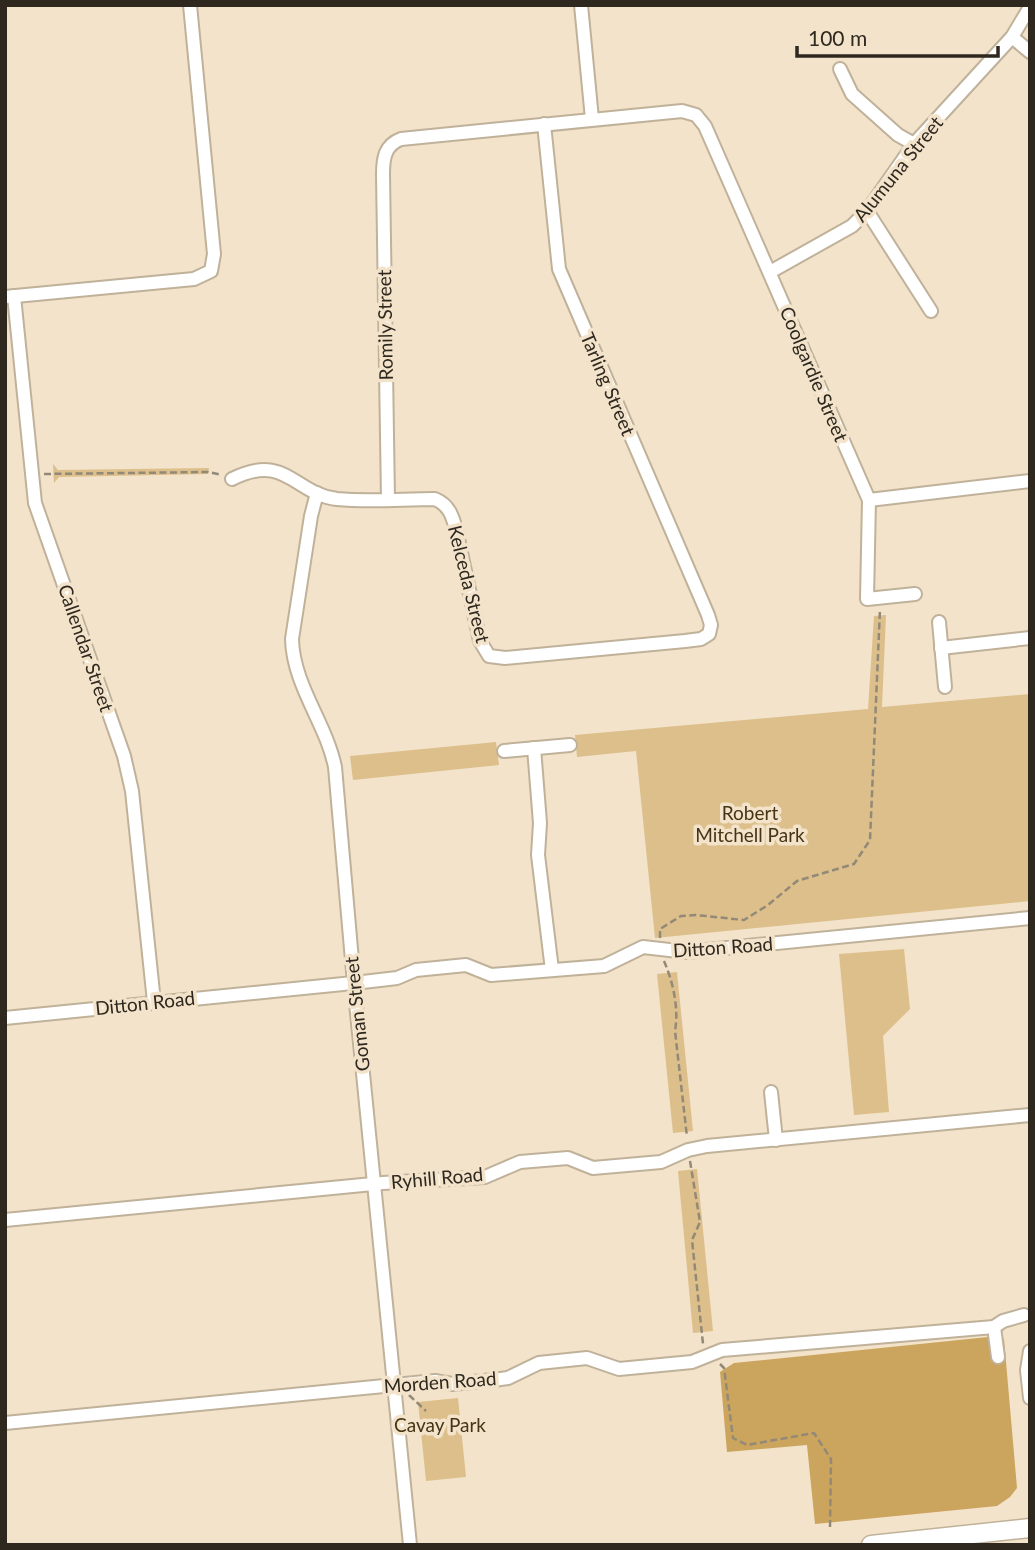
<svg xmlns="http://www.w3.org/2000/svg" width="1035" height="1550" font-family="Lato,sans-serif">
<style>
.green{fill:#ddbf8b}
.forest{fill:#cba45d}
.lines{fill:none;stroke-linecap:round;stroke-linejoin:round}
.minor-casing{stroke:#c0b29a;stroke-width:16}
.secondary-casing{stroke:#c0b29a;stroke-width:21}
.path{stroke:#938977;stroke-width:2.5;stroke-dasharray:7 3.5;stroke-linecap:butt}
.minor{stroke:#fff;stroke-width:12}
.secondary{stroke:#fff;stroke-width:18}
.labels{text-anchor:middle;stroke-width:7;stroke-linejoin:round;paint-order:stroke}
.street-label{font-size:19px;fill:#2e281f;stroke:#f2e3ca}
.park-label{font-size:19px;fill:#463515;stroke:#f2e3ca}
</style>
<rect width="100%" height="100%" fill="#f2e3ca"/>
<g class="green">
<path d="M 53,464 L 58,470 L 209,468 L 208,474 L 59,477 L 54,483 Z"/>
<path d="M 886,615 L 882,707 L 1030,694 L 1030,901 L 655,938 L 636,751 L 577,757 L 575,735 L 868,709 L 874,616 Z"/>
<path d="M 496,742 L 499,765 L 353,780 L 350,756 Z"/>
<path d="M 904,949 L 910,1009 L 883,1036 L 889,1112 L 854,1115 L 839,954 Z"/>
<path d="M 677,972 L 693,1131 L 673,1133 L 657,974 Z"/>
<path d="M 697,1169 L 713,1331 L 693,1333 L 678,1171 Z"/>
<path d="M 458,1398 L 466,1477 L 426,1481 L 418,1402 Z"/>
</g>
<path class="forest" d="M 988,1337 L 1004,1339 L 1017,1488 L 1010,1497 L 997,1506 L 815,1524 L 807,1445 L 727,1452 L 720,1372 L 734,1363 Z"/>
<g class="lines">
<g class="minor-casing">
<g id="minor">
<path d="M 581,5 L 592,119"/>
<path d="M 1012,37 L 1030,52"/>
<path d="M 840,69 L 852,94 L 898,135 L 914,144"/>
<path d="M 867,211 L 931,311"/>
<path d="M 770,272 L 852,226 L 867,211 L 914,144 L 1012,37 L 1030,7"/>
<path d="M 14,296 L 35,503 L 124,756 L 132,791 L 154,1002"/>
<path d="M 5,297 L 194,279 L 211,271 L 214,254 L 190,5"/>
<path d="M 232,479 C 286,452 294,494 337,499 C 369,502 403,499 435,499 C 449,505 452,515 456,529 L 480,641 L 489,656 L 505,658 L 685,641 L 701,639 L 709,634 L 711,625 L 708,615 L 559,269 L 544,124"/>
<path d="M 317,493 L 311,516 L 292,639 C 293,685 326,723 335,767 L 354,983 L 410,1545"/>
<path d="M 388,500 L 383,174 C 383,158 385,145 401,139 L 682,111 L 696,115 L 705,126 L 869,500 L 867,599 L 915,594"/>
<path d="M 869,500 L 1030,481"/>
<path d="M 939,622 L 945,687"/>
<path d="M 941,648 L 1030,638"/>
<path d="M 534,748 L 540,823 L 538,855 L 552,970"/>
<path d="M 504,751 L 570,745"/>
<path d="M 5,1018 L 363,982 L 397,978 L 416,970 L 466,965 L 491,975 L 604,966 L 643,947 L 687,952 L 1030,918"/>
<path d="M 771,1092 L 776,1140"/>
<path d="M 5,1220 L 383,1183 L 485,1177 L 520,1162 L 568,1158 L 593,1168 L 661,1162 L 688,1150 L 707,1146 L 1030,1115"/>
<path d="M 994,1327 L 998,1357"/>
<path d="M 1030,1351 L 1027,1370 L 1030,1398"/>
<path d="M 5,1423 L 435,1381 L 452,1384 L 493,1380 L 508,1378 L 539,1363 L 587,1358 L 619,1369 L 692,1362 L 722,1350 L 994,1327 L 1003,1321 L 1024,1315"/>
</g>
</g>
<g class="secondary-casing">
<path id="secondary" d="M 871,1545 L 1030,1528"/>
</g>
<g class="path">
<path d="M 44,474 L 208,472 L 222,475"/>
<path d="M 660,938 L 660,929 L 681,916 L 696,915 L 744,920 L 768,905 L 797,881 L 854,864 L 870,840 L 880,609"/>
<path d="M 664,961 C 673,982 679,1008 675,1031 L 687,1137"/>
<path d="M 690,1161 L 700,1222 L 692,1240 L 703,1344"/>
<path d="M 720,1364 L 724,1368 L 733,1438 L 747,1445 L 814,1433 L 831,1459 L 830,1527"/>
<path d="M 409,1395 L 426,1411"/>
</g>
<use href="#minor" class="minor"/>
<use href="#secondary" class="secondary"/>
</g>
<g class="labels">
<g class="street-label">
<text transform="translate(898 169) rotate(-51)" y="7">Alumuna Street</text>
<text transform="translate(385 325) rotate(-91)" y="7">Romily Street</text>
<text transform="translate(814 374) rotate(67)" y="7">Coolgardie Street</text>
<text transform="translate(608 384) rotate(67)" y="7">Tarling Street</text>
<text transform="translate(469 584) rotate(76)" y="7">Kelceda Street</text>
<text transform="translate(86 648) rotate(71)" y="7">Callendar Street</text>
<text transform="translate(723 947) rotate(-4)" y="7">Ditton Road</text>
<text transform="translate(145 1003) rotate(-6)" y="7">Ditton Road</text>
<text transform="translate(357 1014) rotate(-96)" y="7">Goman Street</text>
<text transform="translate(437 1178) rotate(-5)" y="7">Ryhill Road</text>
<text transform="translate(440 1382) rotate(-4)" y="7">Morden Road</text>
</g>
<g class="park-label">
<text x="750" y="820">Robert<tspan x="750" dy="22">Mitchell Park</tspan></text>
<text x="440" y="1432">Cavay Park</text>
</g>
</g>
<rect width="1035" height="1550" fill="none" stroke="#2e281f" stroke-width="14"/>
<path d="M797 46v10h201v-10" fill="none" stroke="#2e281f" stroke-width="3.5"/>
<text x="808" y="46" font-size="21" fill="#2e281f" stroke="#f2e3ca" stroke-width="5" paint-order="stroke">100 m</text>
</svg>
